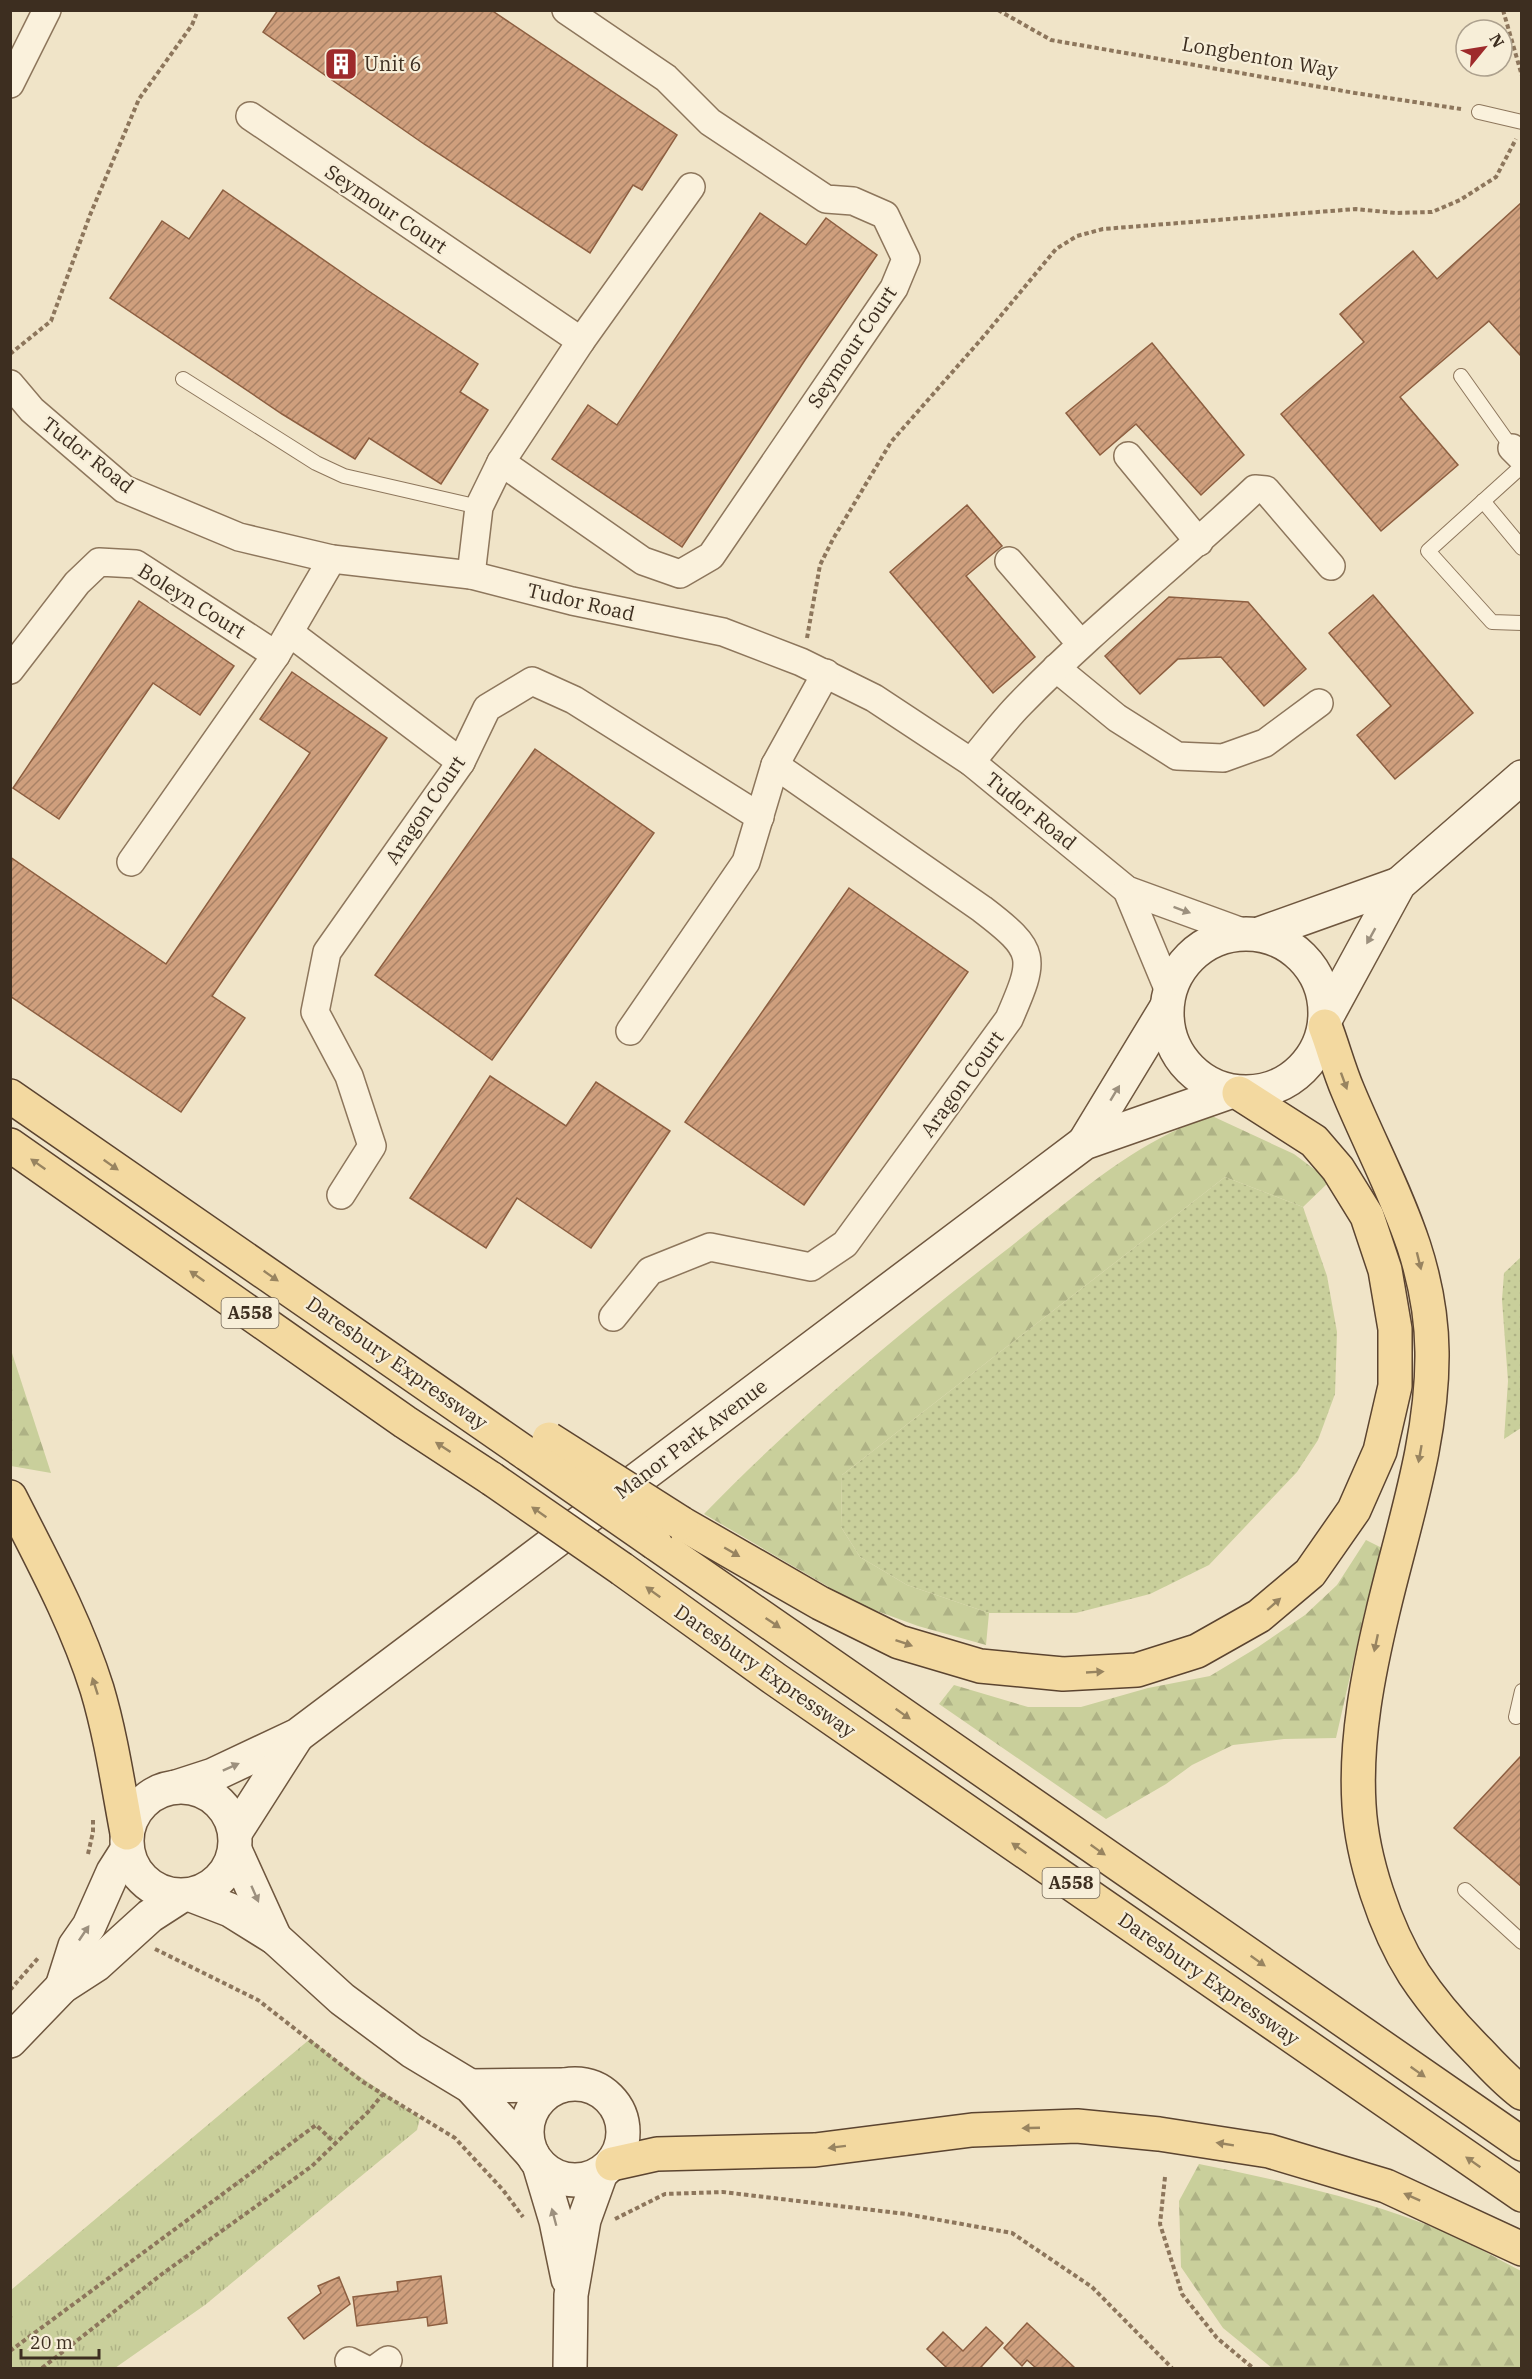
<svg xmlns="http://www.w3.org/2000/svg" width="1532" height="2379" font-family="'IBM Plex Serif',serif">
<style>
.grass{fill:url(#grass-dots)}
.forest{fill:url(#forest-firs)}
.park{fill:url(#park-tufts)}
.building{fill:url(#building-hatch);stroke:#8d5f41;stroke-width:1.5}
.lines{fill:none;stroke-linecap:round;stroke-linejoin:round}
.lane-casing{stroke:#8d765c;stroke-width:16}
.street-casing{stroke:#8d765c;stroke-width:30}
.secondary-casing{stroke:#6f573f;stroke-width:36}
.primary-casing{stroke:#5b4430;stroke-width:36}
.path{stroke:#8d765c;stroke-width:4;stroke-dasharray:4.5 3;stroke-linecap:butt}
.lane{stroke:#faf1dc;stroke-width:14}
.street{stroke:#faf1dc;stroke-width:27}
.secondary{stroke:#faf1dc;stroke-width:33}
.primary{stroke:#f3d9a0;stroke-width:33}
.primary-bridge-casing{stroke:#5b4430;stroke-width:36;stroke-linecap:butt}
.primary-bridge{stroke:#f3d9a0;stroke-width:33}
.oneway{fill:#9c907e}
.oneway2{fill:#988460}
.labels{text-anchor:middle;stroke-width:4.5;stroke-linejoin:round;paint-order:stroke}
.shield{fill:#f7eed8;stroke:#756857;stroke-width:1.5}
.shield-label{font-size:18px;font-weight:bold;fill:#3d2e20}
.street-label{font-size:20px;fill:#3d2e20;stroke:#f7eed8}
.poi-label{font-size:20px;fill:#3d2e20;stroke:#f7eed8;text-anchor:start}
</style>
<defs>
<pattern id="grass-dots" width="8" height="8" patternUnits="userSpaceOnUse" patternTransform="scale(1.5)"><rect width="8" height="8" fill="#c9cf9b"/><path d="M2 2h.1M6 6h.1" fill="none" stroke="#aeb285" stroke-width="1.8" stroke-linecap="round"/></pattern>
<pattern id="forest-firs" width="22" height="20" patternUnits="userSpaceOnUse" patternTransform="scale(1.5)"><rect width="22" height="20" fill="#c9cf9b"/><path d="M5 1l3.5 6h-7zM16 11l3.5 6h-7z" fill="#aeb285"/></pattern>
<pattern id="park-tufts" width="24" height="20" patternUnits="userSpaceOnUse" patternTransform="scale(1.5)"><rect width="24" height="20" fill="#c9cf9b"/><path d="M3 7l-1-3M5 7V3M7 7l1-3M15 17l-1-3M17 17v-4M19 17l1-3" fill="none" stroke="#aeb285"/></pattern>
<pattern id="building-hatch" width="6" height="6" patternUnits="userSpaceOnUse" patternTransform="scale(1.5)"><rect width="6" height="6" fill="#cf9f7d"/><path d="M-1 1l2-2M0 6l6-6M5 7l2-2" fill="none" stroke="#a98266"/></pattern>
</defs>
<rect width="100%" height="100%" fill="#f0e4c8"/>
<g class="grass">
<path d="M 1225,1177 L 1303,1207 L 1327,1276 L 1337,1332 L 1335,1394 L 1318,1440 L 1297,1472 L 1209,1565 L 1150,1594 L 1076,1613 L 989,1613 L 907,1585 L 860,1557 L 841,1527 L 842,1475 Z"/>
<path d="M 1521,1257 L 1521,1428 L 1504,1439 L 1508,1381 L 1502,1300 L 1504,1273 Z"/>
</g>
<g class="forest">
<path d="M 1212,1116 L 1294,1154 L 1330,1181 L 1303,1207 L 1225,1177 L 842,1475 L 841,1527 L 860,1557 L 907,1585 L 989,1613 L 986,1645 L 918,1626 L 858,1604 L 704,1514 C 796,1419 897,1335 1001,1254 C 1053,1214 1111,1162 1170,1133 C 1184,1126 1198,1122 1212,1116 Z"/>
<path d="M 10,1350 L 11,1350 L 51,1473 L 11,1466 Z"/>
<path d="M 1366,1540 L 1382,1548 L 1365,1610 L 1336,1738 L 1284,1739 L 1233,1745 L 1192,1765 L 1166,1784 L 1106,1819 L 939,1704 L 954,1685 L 1028,1707 L 1081,1707 L 1148,1688 L 1210,1676 L 1258,1647 L 1305,1615 L 1337,1585 Z"/>
<path d="M 1199,2164 C 1284,2181 1368,2200 1448,2233 C 1473,2244 1497,2259 1521,2271 L 1521,2368 L 1272,2368 L 1223,2328 L 1181,2267 L 1179,2201 Z"/>
</g>
<path class="park" d="M 310,2039 L 339,2062 L 420,2118 L 417,2130 L 205,2305 L 115,2368 L 11,2368 L 11,2290 Z"/>
<g class="building">
<path d="M 278,10 L 491,10 L 677,135 L 642,190 L 633,185 L 590,253 L 424,144 L 263,32 Z"/>
<path d="M 223,190 L 367,290 L 478,364 L 460,392 L 488,410 L 441,484 L 369,438 L 355,459 L 282,414 L 110,298 L 162,221 L 189,239 Z"/>
<path d="M 1521,203 L 1521,356 L 1489,321 L 1400,397 L 1458,465 L 1381,531 L 1281,414 L 1364,342 L 1340,314 L 1413,251 L 1437,279 Z"/>
<path d="M 760,213 L 806,245 L 826,218 L 877,255 L 805,360 L 682,547 L 552,459 L 588,405 L 617,425 Z"/>
<path d="M 1152,343 L 1244,455 L 1201,495 L 1136,424 L 1100,455 L 1066,413 Z"/>
<path d="M 967,505 L 1002,546 L 966,576 L 1035,657 L 993,693 L 890,572 Z"/>
<path d="M 1373,595 L 1473,713 L 1395,779 L 1357,735 L 1391,706 L 1329,633 Z"/>
<path d="M 1169,597 L 1248,602 L 1306,669 L 1264,706 L 1221,657 L 1178,659 L 1140,694 L 1105,656 Z"/>
<path d="M 139,601 L 234,666 L 200,715 L 153,683 L 59,819 L 13,788 Z"/>
<path d="M 292,672 L 387,738 L 212,996 L 245,1018 L 181,1112 L 10,996 L 10,857 L 166,964 L 310,753 L 260,719 Z"/>
<path d="M 535,749 L 654,833 L 492,1060 L 375,975 Z"/>
<path d="M 849,888 L 968,972 L 804,1205 L 685,1122 Z"/>
<path d="M 490,1076 L 566,1126 L 596,1082 L 670,1131 L 591,1248 L 517,1198 L 486,1248 L 410,1198 Z"/>
<path d="M 1521,1756 L 1521,1886 L 1454,1828 Z"/>
<path d="M 441,2276 L 447,2323 L 428,2326 L 427,2317 L 357,2326 L 353,2297 L 398,2291 L 397,2282 Z"/>
<path d="M 339,2277 L 350,2304 L 304,2339 L 288,2318 L 321,2293 L 318,2286 Z"/>
<path d="M 1027,2323 L 1075,2368 L 1036,2368 L 1027,2360 L 1022,2366 L 1004,2348 Z"/>
<path d="M 986,2327 L 1003,2343 L 981,2367 L 983,2368 L 947,2368 L 927,2349 L 943,2332 L 963,2351 Z"/>
</g>
<g class="lines">
<g class="lane-casing">
<g id="lane">
<path d="M 1479,112 L 1522,122"/>
<path d="M 1461,376 L 1512,448"/>
<path d="M 183,379 L 316,463 L 344,476 L 479,507"/>
<path d="M 1522,466 L 1428,551 L 1492,622 L 1522,623"/>
<path d="M 1483,501 L 1522,548"/>
<path d="M 1516,1717 L 1522,1691"/>
<path d="M 1465,1890 L 1522,1942"/>
</g>
</g>
<g class="street-casing">
<g id="street">
<path d="M 10,84 L 47,10"/>
<path d="M 250,116 L 581,341"/>
<path d="M 10,384 L 32,410 L 124,489 L 239,537 L 332,559 L 471,575 L 572,601 L 723,632 L 801,662 L 874,698 L 971,762 L 1127,890 L 1245,933"/>
<path d="M 1512,448 L 1522,458"/>
<path d="M 1128,456 L 1199,542"/>
<path d="M 501,462 L 643,561 L 680,574 L 711,556 L 894,288 L 906,259 L 885,215 L 853,201 L 826,199 L 710,122 L 666,78 L 566,10"/>
<path d="M 1009,561 L 1081,644"/>
<path d="M 471,575 L 479,507 L 501,462 L 581,341 L 691,187"/>
<path d="M 290,633 L 461,762"/>
<path d="M 1056,668 L 1117,718 L 1177,756 L 1223,758 L 1265,743 L 1319,703"/>
<path d="M 10,670 L 77,583 L 99,562 L 136,564 L 276,655"/>
<path d="M 971,762 C 987,743 1003,721 1021,703 C 1095,627 1178,562 1255,489 L 1266,490 L 1331,566"/>
<path d="M 131,862 L 276,655 L 332,559"/>
<path d="M 1127,890 L 1169,991"/>
<path d="M 630,1031 L 746,862 L 775,765 L 826,673"/>
<path d="M 341,1195 L 372,1146 L 349,1076 L 315,1012 L 327,952 L 461,762 L 487,708 L 532,681 L 574,700 L 760,817"/>
<path d="M 613,1317 L 650,1271 L 710,1247 L 811,1267 L 845,1244 L 1009,1019 C 1036,957 1037,951 982,909 L 775,765"/>
<path d="M 349,2361 L 363,2368"/>
<path d="M 377,2368 L 388,2360"/>
</g>
</g>
<g class="secondary-casing">
<g id="secondary">
<circle cx="1246" cy="1013" r="79"/>
<path d="M 1259,934 L 1399,884"/>
<path d="M 1326,1018 L 1399,884 L 1522,777"/>
<path d="M 1084,1143 L 1166,1008"/>
<circle cx="181" cy="1841" r="54"/>
<path d="M 176,1787 L 213,1775 L 298,1735 L 1084,1143 L 1230,1092"/>
<path d="M 235,1833 L 297,1736"/>
<path d="M 235,1850 L 275,1938"/>
<path d="M 191,1895 L 230,1910 L 275,1938 L 342,1999 L 412,2051 L 470,2086 L 532,2154"/>
<path d="M 62,1987 L 75,1946 L 89,1926 L 113,1872 L 127,1850"/>
<path d="M 10,2041 L 62,1987 L 96,1965 L 150,1916 L 181,1896"/>
<circle cx="575" cy="2132" r="48"/>
<path d="M 470,2086 L 563,2085"/>
<path d="M 539,2164 L 556,2221 L 568,2279"/>
<path d="M 570,2368 L 571,2295 L 584,2220 L 601,2173"/>
</g>
</g>
<g class="primary-casing">
<g id="primary">
<path d="M 1325,1026 C 1333,1047 1339,1070 1348,1091 C 1385,1180 1431,1252 1432,1352 C 1433,1440 1403,1526 1383,1611 C 1368,1674 1355,1740 1359,1805 C 1362,1859 1385,1928 1414,1974 C 1433,2003 1456,2029 1480,2053 C 1493,2067 1506,2081 1522,2093"/>
<path d="M 10,1096 L 527,1454"/>
<path d="M 10,1145 L 405,1422 L 492,1479"/>
<path d="M 10,1497 C 42,1560 76,1622 97,1689 C 111,1736 118,1785 127,1833"/>
<path d="M 681,1523 L 820,1603 L 899,1642 L 980,1666 L 1063,1674 L 1137,1670 L 1197,1651 L 1259,1616 L 1310,1573 L 1354,1510 L 1380,1451 L 1395,1386 L 1395,1329 L 1385,1270 L 1367,1216 L 1338,1169 L 1314,1141 L 1239,1093"/>
<path d="M 655,1543 L 1522,2144"/>
<path d="M 622,1569 L 775,1679 L 1522,2195"/>
<path d="M 612,2164 L 657,2154 L 815,2150 L 972,2130 L 1077,2126 L 1159,2134 L 1269,2151 L 1386,2186 L 1522,2249"/>
</g>
</g>
<g class="path">
<path d="M 998,10 L 1051,40 L 1355,93 L 1461,109"/>
<path d="M 1503,10 L 1522,76"/>
<path d="M 10,354 L 51,321 L 90,215 L 139,99 L 192,25 L 198,10"/>
<path d="M 807,638 L 820,565 L 833,539 L 891,442 L 984,336 L 1056,249 L 1077,236 L 1103,229 L 1356,209 L 1396,213 L 1432,212 L 1460,200 L 1496,177 L 1516,139"/>
<path d="M 88,1854 L 93,1832 L 93,1820"/>
<path d="M 155,1949 L 258,2000 L 363,2082 L 455,2138 L 503,2190 L 523,2217"/>
<path d="M 10,1990 L 39,1957"/>
<path d="M 1165,2177 L 1160,2224 L 1182,2294 L 1217,2338 L 1253,2368"/>
<path d="M 615,2219 L 665,2194 L 723,2192 L 906,2214 L 1012,2233 L 1092,2287 L 1172,2368"/>
<path d="M 10,2351 L 316,2125 L 336,2144"/>
<path d="M 42,2368 L 162,2274 L 312,2166 L 370,2110 L 382,2095"/>
</g>
<use href="#lane" class="lane"/>
<use href="#street" class="street"/>
<use href="#secondary" class="secondary"/>
<use href="#primary" class="primary"/>
<g class="primary-bridge-casing">
<g id="primary-bridge">
<path d="M 549,1439 L 681,1523"/>
<path d="M 527,1454 L 655,1543"/>
<path d="M 492,1479 L 622,1569"/>
</g>
</g>
<use href="#primary-bridge" class="primary-bridge"/>
</g>
<defs><path id="oneway-solid" d="M-6-.8H1V-3.2L6.5 0L1 3.2V.8H-6Z" transform="scale(1.5)"/></defs>
<g class="oneway">
<use href="#oneway-solid" transform="translate(1182 910) rotate(20)"/>
<use href="#oneway-solid" transform="translate(1371 936) rotate(119)"/>
<use href="#oneway-solid" transform="translate(1115 1093) rotate(-59)"/>
<use href="#oneway-solid" transform="translate(231 1767) rotate(-24)"/>
<use href="#oneway-solid" transform="translate(255 1894) rotate(66)"/>
<use href="#oneway-solid" transform="translate(84 1933) rotate(-56)"/>
<use href="#oneway-solid" transform="translate(554 2217) rotate(-105)"/>
</g>
<g class="oneway2">
<use href="#oneway-solid" transform="translate(1344 1081) rotate(70)"/>
<use href="#oneway-solid" transform="translate(38 1164) rotate(-145)"/>
<use href="#oneway-solid" transform="translate(111 1165) rotate(35)"/>
<use href="#oneway-solid" transform="translate(1419 1261) rotate(76)"/>
<use href="#oneway-solid" transform="translate(197 1276) rotate(-145)"/>
<use href="#oneway-solid" transform="translate(271 1276) rotate(35)"/>
<use href="#oneway-solid" transform="translate(443 1447) rotate(-147)"/>
<use href="#oneway-solid" transform="translate(1420 1454) rotate(100)"/>
<use href="#oneway-solid" transform="translate(539 1512) rotate(-145)"/>
<use href="#oneway-solid" transform="translate(732 1552) rotate(30)"/>
<use href="#oneway-solid" transform="translate(653 1592) rotate(-144)"/>
<use href="#oneway-solid" transform="translate(1274 1604) rotate(-41)"/>
<use href="#oneway-solid" transform="translate(773 1623) rotate(34)"/>
<use href="#oneway-solid" transform="translate(904 1643) rotate(19)"/>
<use href="#oneway-solid" transform="translate(1376 1643) rotate(102)"/>
<use href="#oneway-solid" transform="translate(1095 1672) rotate(-3)"/>
<use href="#oneway-solid" transform="translate(95 1686) rotate(-108)"/>
<use href="#oneway-solid" transform="translate(903 1714) rotate(35)"/>
<use href="#oneway-solid" transform="translate(1019 1848) rotate(-145)"/>
<use href="#oneway-solid" transform="translate(1098 1850) rotate(35)"/>
<use href="#oneway-solid" transform="translate(1258 1961) rotate(35)"/>
<use href="#oneway-solid" transform="translate(1418 2072) rotate(35)"/>
<use href="#oneway-solid" transform="translate(1031 2128) rotate(178)"/>
<use href="#oneway-solid" transform="translate(1225 2144) rotate(-171)"/>
<use href="#oneway-solid" transform="translate(837 2147) rotate(173)"/>
<use href="#oneway-solid" transform="translate(1473 2162) rotate(-145)"/>
<use href="#oneway-solid" transform="translate(1412 2197) rotate(-156)"/>
</g>
<defs>
<g id="building-square" transform="scale(1.725)"><rect x="-9" y="-9" width="18" height="18" rx="4" fill="#9e2a2b" stroke="#f7eed8"/><path d="M-4-6H4V6H1V3H-1V6H-4ZM-2.5-4.3h1.7v1.8h-1.7ZM.8-4.3h1.7v1.8H.8ZM-2.5-1h1.7V.8h-1.7ZM.8-1h1.7V.8H.8Z" fill="#fff"/></g>
</defs>
<g fill-rule="evenodd">
<use href="#building-square" x="341" y="64"/>
</g>
<g class="labels">
<g class="shield">
<rect x="221.5" y="1298" width="57" height="30" rx="4.5"/>
<rect x="1042.5" y="1868" width="57" height="30" rx="4.5"/>
</g>
<g class="shield-label">
<text x="250" y="1319">A558</text>
<text x="1071" y="1889">A558</text>
</g>
<g class="street-label">
<text transform="translate(1260 57) rotate(10)" y="7">Longbenton Way</text>
<text transform="translate(386 209) rotate(34)" y="7">Seymour Court</text>
<text transform="translate(852 347) rotate(-56)" y="7">Seymour Court</text>
<text transform="translate(88 455) rotate(38)" y="7">Tudor Road</text>
<text transform="translate(192 601) rotate(32)" y="7">Boleyn Court</text>
<text transform="translate(581 602) rotate(13)" y="7">Tudor Road</text>
<text transform="translate(425 810) rotate(-56)" y="7">Aragon Court</text>
<text transform="translate(1031 811) rotate(39)" y="7">Tudor Road</text>
<text transform="translate(962 1084) rotate(-54)" y="7">Aragon Court</text>
<text transform="translate(397 1363) rotate(35)" y="7">Daresbury Expressway</text>
<text transform="translate(691 1439) rotate(-37)" y="7">Manor Park Avenue</text>
<text transform="translate(765 1671) rotate(35)" y="7">Daresbury Expressway</text>
<text transform="translate(1209 1979) rotate(35)" y="7">Daresbury Expressway</text>
</g>
<g class="poi-label">
<text x="364" y="71">Unit 6</text>
</g>
</g>
<rect width="1532" height="2379" fill="none" stroke="#3d2e20" stroke-width="24"/>
<g transform="translate(1484 48) rotate(60)"><circle r="28" fill="#f7eed8" stroke="#ada18e" stroke-width="1.5"/>
<path d="M0-4.5L10 22L0 15L-10 22Z" fill="#9e2a2b"/>
<text y="-9" font-size="16" font-weight="bold" text-anchor="middle" fill="#3d2e20">N</text>
</g>
<path d="M21 2349v9h78v-9" fill="none" stroke="#3d2e20" stroke-width="3"/>
<text x="30" y="2349" font-size="18" fill="#3d2e20" stroke="#f7eed8" stroke-width="4.5" paint-order="stroke">20 m</text>
</svg>
